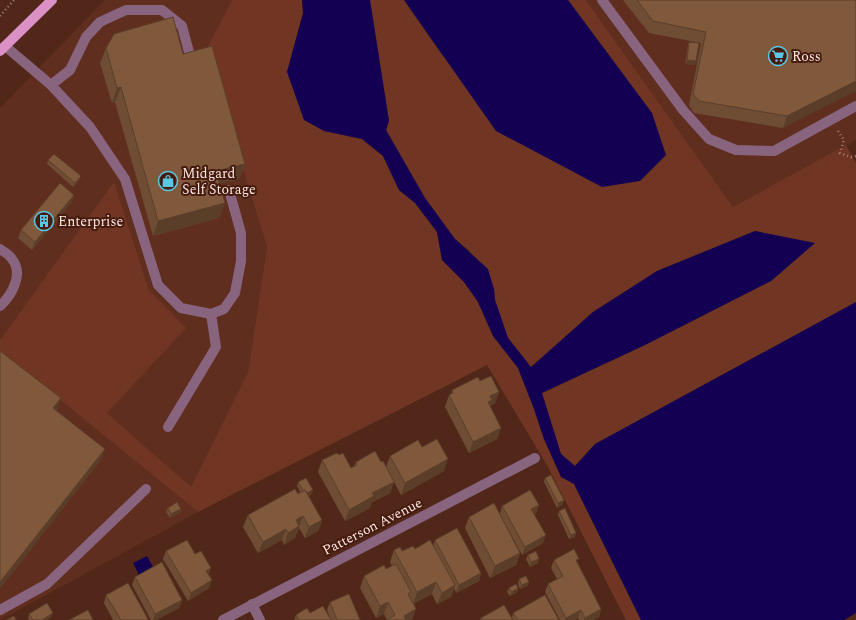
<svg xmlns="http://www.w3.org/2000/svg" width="856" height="620" font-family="Spectral,serif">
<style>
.built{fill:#602e1f}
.green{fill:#713523}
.water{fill:#130053}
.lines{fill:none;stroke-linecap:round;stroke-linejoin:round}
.path{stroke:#a48379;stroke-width:2.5;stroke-dasharray:1 3;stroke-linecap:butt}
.service{stroke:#88647e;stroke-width:10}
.minor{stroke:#88647e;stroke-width:10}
.primary{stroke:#db90c6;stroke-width:10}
.wall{fill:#6e4d34}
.shaded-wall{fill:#5a3e2a}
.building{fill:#80593c;stroke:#5a3e2a}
.labels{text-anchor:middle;stroke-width:4;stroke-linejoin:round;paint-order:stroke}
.poi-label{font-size:14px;fill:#fee7e0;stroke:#461c10;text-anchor:start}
.street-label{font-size:14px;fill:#fee7e0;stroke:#461c10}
</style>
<rect width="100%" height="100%" fill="#51271a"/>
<g class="built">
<path d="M 105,0 L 232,0 L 206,51 L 267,247 L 248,372 L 191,488 L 107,413 L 185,328 L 149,290 L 114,183 L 0,340 L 0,108 Z"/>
<path d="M 586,0 L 856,0 L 856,140 L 733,207 Z"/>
<path d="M 0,351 L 198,512 L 0,620 Z"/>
</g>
<g class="green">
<path d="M 232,0 L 302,0 L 303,13 L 287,72 L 324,131 L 362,139 L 383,156 L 399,190 L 415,203 L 437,232 L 442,260 L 464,282 L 478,302 L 493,336 L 518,368 L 534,409 L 544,439 L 561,476 L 574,484 L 641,620 L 626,620 L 548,467 L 487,365 L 198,512 L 0,351 L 0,340 L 114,182 L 149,290 L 186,328 L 107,413 L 191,487 L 248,372 L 267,247 L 206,50 Z"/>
<path d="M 370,0 L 404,0 L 442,55 L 652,113 L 568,0 L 586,0 L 733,207 L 846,145 L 856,163 L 856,302 L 595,444 L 575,466 L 561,454 L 542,393 L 645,345 L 771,281 L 815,243 L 755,231 L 657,271 L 593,312 L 531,367 L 508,338 L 495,300 L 494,289 L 469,250 L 455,239 L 425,198 L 386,130 L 389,121 Z"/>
</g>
<g class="water">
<path d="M 302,0 L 370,0 L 389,121 L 386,130 L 425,198 L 455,239 L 488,269 L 494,289 L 495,300 L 508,338 L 531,367 L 593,312 L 657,271 L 755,231 L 815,243 L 771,281 L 645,345 L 542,393 L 561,454 L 575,466 L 595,444 L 856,302 L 856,613 L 844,620 L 641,620 L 574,484 L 561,477 L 544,439 L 534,409 L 518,368 L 493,336 L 478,302 L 464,282 L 442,260 L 437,232 L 415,203 L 399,190 L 383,156 L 362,139 L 324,131 L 304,120 L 287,72 L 303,13 Z"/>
<path d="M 404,0 L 568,0 L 652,113 L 666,155 L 640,181 L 602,187 L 496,131 Z"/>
<path d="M 147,556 L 153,567 L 139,575 L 133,563 Z"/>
</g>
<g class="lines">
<g class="path">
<path d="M 0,16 L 14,0"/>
<path d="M 838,131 L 844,140 L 840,153 L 851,157 L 856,156"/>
</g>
<g class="service">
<path d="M 602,0 L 683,110 L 709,139 L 736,150 L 774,151 L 856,106"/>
<path d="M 5,46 L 51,85 L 90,127 L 125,179 L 158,285 L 181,308 L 211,314 L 224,309 L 235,293 L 241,261 L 241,233 L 229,190"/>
<path d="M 51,85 L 70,70 L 86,37 L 100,22 L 126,10 L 162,10 L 182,26 L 190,56"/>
<path d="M 0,249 C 4,252 10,255 12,259 C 24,274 12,295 0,306"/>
<path d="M 168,427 L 216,347 L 211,314"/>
<path d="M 0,610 L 47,584 L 146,489"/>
</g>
<g class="minor">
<path d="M 252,604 L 260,620"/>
<path d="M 223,620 L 535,458"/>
</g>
<path class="primary" d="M 0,51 L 52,0"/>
</g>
<g class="wall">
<path d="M 623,0 L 856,0 L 783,128 L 694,113 L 689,105 L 701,43 L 649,33 Z"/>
<path d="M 689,42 L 695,65 L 685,64 L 688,46 Z"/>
<path d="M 106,48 L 183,54 L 245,164 L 239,179 L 219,184 L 225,203 L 219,218 L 153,236 L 115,102 L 112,103 L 100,63 Z"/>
<path d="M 48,160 L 79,180 L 73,187 L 47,164 Z"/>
<path d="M 74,195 L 71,203 L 32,250 L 18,238 L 21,230 Z"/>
<path d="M 480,381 L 499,392 L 495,403 L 490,406 L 501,428 L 497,439 L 469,453 L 445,407 L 449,395 L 451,394 L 452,390 Z"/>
<path d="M 422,447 L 444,471 L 401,495 L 394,482 L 390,493 L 371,503 L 370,508 L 345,521 L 318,472 L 322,460 L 339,455 L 351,468 L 354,466 L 356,462 L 381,462 L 386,467 L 390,456 Z"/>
<path d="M 545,478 L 564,500 L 562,505 L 557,508 L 544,482 Z"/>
<path d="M 298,482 L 313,490 L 311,494 L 309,496 L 322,520 L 318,531 L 305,538 L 299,528 L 295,538 L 284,545 L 282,540 L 258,553 L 243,527 L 248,515 L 300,492 L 297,486 Z"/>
<path d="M 539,505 L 536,513 L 534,514 L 543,543 L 522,555 L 504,522 L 520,553 L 516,565 L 490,578 L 465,528 L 469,517 L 500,513 L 502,506 Z"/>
<path d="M 168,508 L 181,509 L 180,513 L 170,518 L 166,512 Z"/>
<path d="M 559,511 L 575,537 L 569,539 L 558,515 Z"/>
<path d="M 435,540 L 481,573 L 479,581 L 456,593 L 454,588 L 451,597 L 437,604 L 432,594 L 414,603 L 416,609 L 387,620 L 384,614 L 376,618 L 360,588 L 364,576 L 386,569 L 392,566 L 390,562 L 394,550 L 402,551 L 433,546 Z"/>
<path d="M 166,551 L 195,554 L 209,575 L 209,588 L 188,601 L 163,559 Z"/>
<path d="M 528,555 L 538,563 L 530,567 L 526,559 Z"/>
<path d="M 554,560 L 577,563 L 601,609 L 599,617 L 593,620 L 579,620 L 578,618 L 574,620 L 560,620 L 545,592 L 548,584 L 557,579 L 551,568 Z"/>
<path d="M 135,577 L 182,600 L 179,608 L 156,620 L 151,620 L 132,585 Z"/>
<path d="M 519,579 L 529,582 L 527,586 L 520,589 L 518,584 Z"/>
<path d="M 509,588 L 518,588 L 517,592 L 510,596 L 507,592 Z"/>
<path d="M 106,595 L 148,620 L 113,620 L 104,603 Z"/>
<path d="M 330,602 L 360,620 L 294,620 L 296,615 L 310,613 L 330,618 L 327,610 Z"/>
<path d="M 513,613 L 559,620 L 480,620 L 481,618 L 512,618 Z"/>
<path d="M 29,614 L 51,617 L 47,620 L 29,620 L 28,618 Z"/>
</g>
<g class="shaded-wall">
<path d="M 687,60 L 696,61 L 695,65 L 685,64 Z"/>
<path d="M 856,81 L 856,91 L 783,128 L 787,116 Z"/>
<path d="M 121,87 L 115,102 L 112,103 L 117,88 Z"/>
<path d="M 245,164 L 239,179 L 210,186 L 216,171 Z"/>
<path d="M 81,176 L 79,180 L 73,187 L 75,183 Z"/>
<path d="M 74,195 L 71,203 L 32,250 L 35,242 Z"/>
<path d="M 225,203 L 219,218 L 153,236 L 158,221 Z"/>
<path d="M 499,392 L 495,403 L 489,406 L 483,413 L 490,396 Z"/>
<path d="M 61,398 L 57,410 L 49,420 L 53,408 Z"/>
<path d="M 501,428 L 497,439 L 469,453 L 473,442 Z"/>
<path d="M 105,449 L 101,460 L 0,589 L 0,582 Z"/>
<path d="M 448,459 L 444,471 L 401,495 L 405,483 Z"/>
<path d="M 394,482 L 390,493 L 371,503 L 370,508 L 345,521 L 349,510 L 372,493 Z"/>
<path d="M 313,490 L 311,494 L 304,498 L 305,494 Z"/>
<path d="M 564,500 L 562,505 L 557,508 L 558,503 Z"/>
<path d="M 539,505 L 536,513 L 529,517 L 531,509 Z"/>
<path d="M 181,509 L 180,513 L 170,518 L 171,514 Z"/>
<path d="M 303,516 L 295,538 L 284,545 L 288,533 L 296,520 Z"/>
<path d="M 322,520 L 318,531 L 305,538 L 309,527 Z"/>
<path d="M 286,529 L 282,540 L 258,553 L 263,542 Z"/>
<path d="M 576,533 L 575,537 L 569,539 L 571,535 Z"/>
<path d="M 546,535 L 543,543 L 522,555 L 525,547 Z"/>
<path d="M 520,553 L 516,565 L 490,578 L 495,566 Z"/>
<path d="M 539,559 L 538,563 L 530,567 L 531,562 Z"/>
<path d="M 211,568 L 208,576 L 206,571 Z"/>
<path d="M 481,573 L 479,581 L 456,593 L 459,585 Z"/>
<path d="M 212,580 L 209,588 L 188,601 L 191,593 Z"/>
<path d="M 436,582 L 432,594 L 413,604 L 417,592 Z"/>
<path d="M 529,582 L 527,586 L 520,589 L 522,585 Z"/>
<path d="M 455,585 L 451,597 L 437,604 L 442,593 Z"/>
<path d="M 518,588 L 517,592 L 510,596 L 512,592 Z"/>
<path d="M 182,600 L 179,608 L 156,620 L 153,620 L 155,614 Z"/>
<path d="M 388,602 L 384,614 L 376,618 L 380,606 Z"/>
<path d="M 416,609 L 412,620 L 402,620 L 404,616 Z"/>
<path d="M 601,609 L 599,617 L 593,620 L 584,620 L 585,618 Z"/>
<path d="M 581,610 L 578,618 L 574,620 L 565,620 L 566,618 Z"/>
<path d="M 53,613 L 51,617 L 47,620 L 42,620 Z"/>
</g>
<g class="building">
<path d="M 637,0 L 856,0 L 856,81 L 787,116 L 699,101 L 693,94 L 706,32 L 653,21 Z"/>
<path d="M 173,17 L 183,54 L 212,46 L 245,164 L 216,171 L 225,203 L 158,221 L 121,87 L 117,88 L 106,48 L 114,34 Z"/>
<path d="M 689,42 L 699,43 L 696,61 L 687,60 Z"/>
<path d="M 54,154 L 81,176 L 75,183 L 48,160 Z"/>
<path d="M 60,183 L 74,195 L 35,242 L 21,230 Z"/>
<path d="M 0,351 L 61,398 L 53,408 L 105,449 L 0,582 Z"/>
<path d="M 491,376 L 499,392 L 490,396 L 492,400 L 488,402 L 501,428 L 473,442 L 449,395 L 453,393 L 452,390 L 478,377 L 480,381 Z"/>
<path d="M 437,439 L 448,459 L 405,483 L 390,456 L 418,440 L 422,447 Z"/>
<path d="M 375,451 L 381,462 L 383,461 L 394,482 L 372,493 L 374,496 L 349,510 L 322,460 L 337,453 L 339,455 L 343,453 L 351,468 L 357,465 L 356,462 Z"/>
<path d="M 551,475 L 564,500 L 558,503 L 545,478 Z"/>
<path d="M 306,478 L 313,490 L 307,493 L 305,490 L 303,491 L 298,482 Z"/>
<path d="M 295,489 L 298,494 L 305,490 L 322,520 L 309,527 L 303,516 L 296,520 L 299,526 L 288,533 L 286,529 L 263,542 L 248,515 Z"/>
<path d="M 530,490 L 539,505 L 531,509 L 546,535 L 525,547 L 502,506 Z"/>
<path d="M 177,502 L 181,509 L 171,514 L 168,508 Z"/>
<path d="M 494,503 L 520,553 L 495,566 L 469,517 Z"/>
<path d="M 565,508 L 576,533 L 571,535 L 559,511 Z"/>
<path d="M 457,528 L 481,573 L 459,585 L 435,540 Z"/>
<path d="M 187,540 L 195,554 L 201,551 L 211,568 L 206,571 L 212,580 L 191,593 L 166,551 Z"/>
<path d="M 430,540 L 455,585 L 442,593 L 436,582 L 417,592 L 394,550 L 400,547 L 402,551 L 413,546 L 415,549 Z"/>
<path d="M 574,549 L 579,559 L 576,560 L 601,609 L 585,618 L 581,610 L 566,618 L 548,584 L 563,576 L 554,560 Z"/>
<path d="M 536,551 L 539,559 L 531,562 L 528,555 Z"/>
<path d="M 162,562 L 182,600 L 155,614 L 135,577 Z"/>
<path d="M 396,564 L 411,592 L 408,594 L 416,609 L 404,616 L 406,620 L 387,620 L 395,615 L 388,602 L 380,606 L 364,576 L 384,565 L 386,569 Z"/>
<path d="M 526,576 L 529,582 L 522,585 L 519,579 Z"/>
<path d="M 128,583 L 148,619 L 146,620 L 121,620 L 106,595 Z"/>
<path d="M 516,584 L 518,588 L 512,592 L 509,588 Z"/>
<path d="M 349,594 L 360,620 L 337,620 L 330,602 Z"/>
<path d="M 545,595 L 559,620 L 518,620 L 513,613 Z"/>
<path d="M 47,603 L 53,613 L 42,620 L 33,620 L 29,614 Z"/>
<path d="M 504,605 L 513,620 L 482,620 L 481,618 Z"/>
<path d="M 323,606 L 331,620 L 299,620 L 296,615 L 307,608 L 310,613 Z"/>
<path d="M 88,610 L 93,620 L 69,620 Z"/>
<path d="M 14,616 L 16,620 L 6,620 Z"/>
</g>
<defs>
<g id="supermarket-ring" transform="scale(1)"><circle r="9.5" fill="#461c10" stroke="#59c8e5" stroke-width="1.5"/><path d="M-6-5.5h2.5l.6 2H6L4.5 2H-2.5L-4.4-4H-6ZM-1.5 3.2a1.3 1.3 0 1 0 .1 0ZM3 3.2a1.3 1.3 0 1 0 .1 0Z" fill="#59c8e5"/></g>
<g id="shop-ring" transform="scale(1)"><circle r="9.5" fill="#461c10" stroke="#59c8e5" stroke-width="1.5"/><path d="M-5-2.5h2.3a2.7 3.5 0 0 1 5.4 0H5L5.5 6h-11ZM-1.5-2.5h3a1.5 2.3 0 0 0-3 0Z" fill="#59c8e5"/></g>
<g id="building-ring" transform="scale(1)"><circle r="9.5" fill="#461c10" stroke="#59c8e5" stroke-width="1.5"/><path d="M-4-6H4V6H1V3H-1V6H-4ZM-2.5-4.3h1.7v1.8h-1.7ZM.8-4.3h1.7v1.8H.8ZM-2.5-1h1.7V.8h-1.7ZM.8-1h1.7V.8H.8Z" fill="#59c8e5"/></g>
</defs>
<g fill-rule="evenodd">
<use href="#supermarket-ring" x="778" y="56"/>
<use href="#shop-ring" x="168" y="181"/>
<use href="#building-ring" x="44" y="221"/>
</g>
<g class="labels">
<g class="poi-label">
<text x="792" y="61">Ross</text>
<text x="182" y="178">Midgard<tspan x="182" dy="16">Self Storage</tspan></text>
<text x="58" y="226">Enterprise</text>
</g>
<g class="street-label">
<text transform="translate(372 526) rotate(-27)" y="5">Patterson Avenue</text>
</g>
</g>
</svg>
